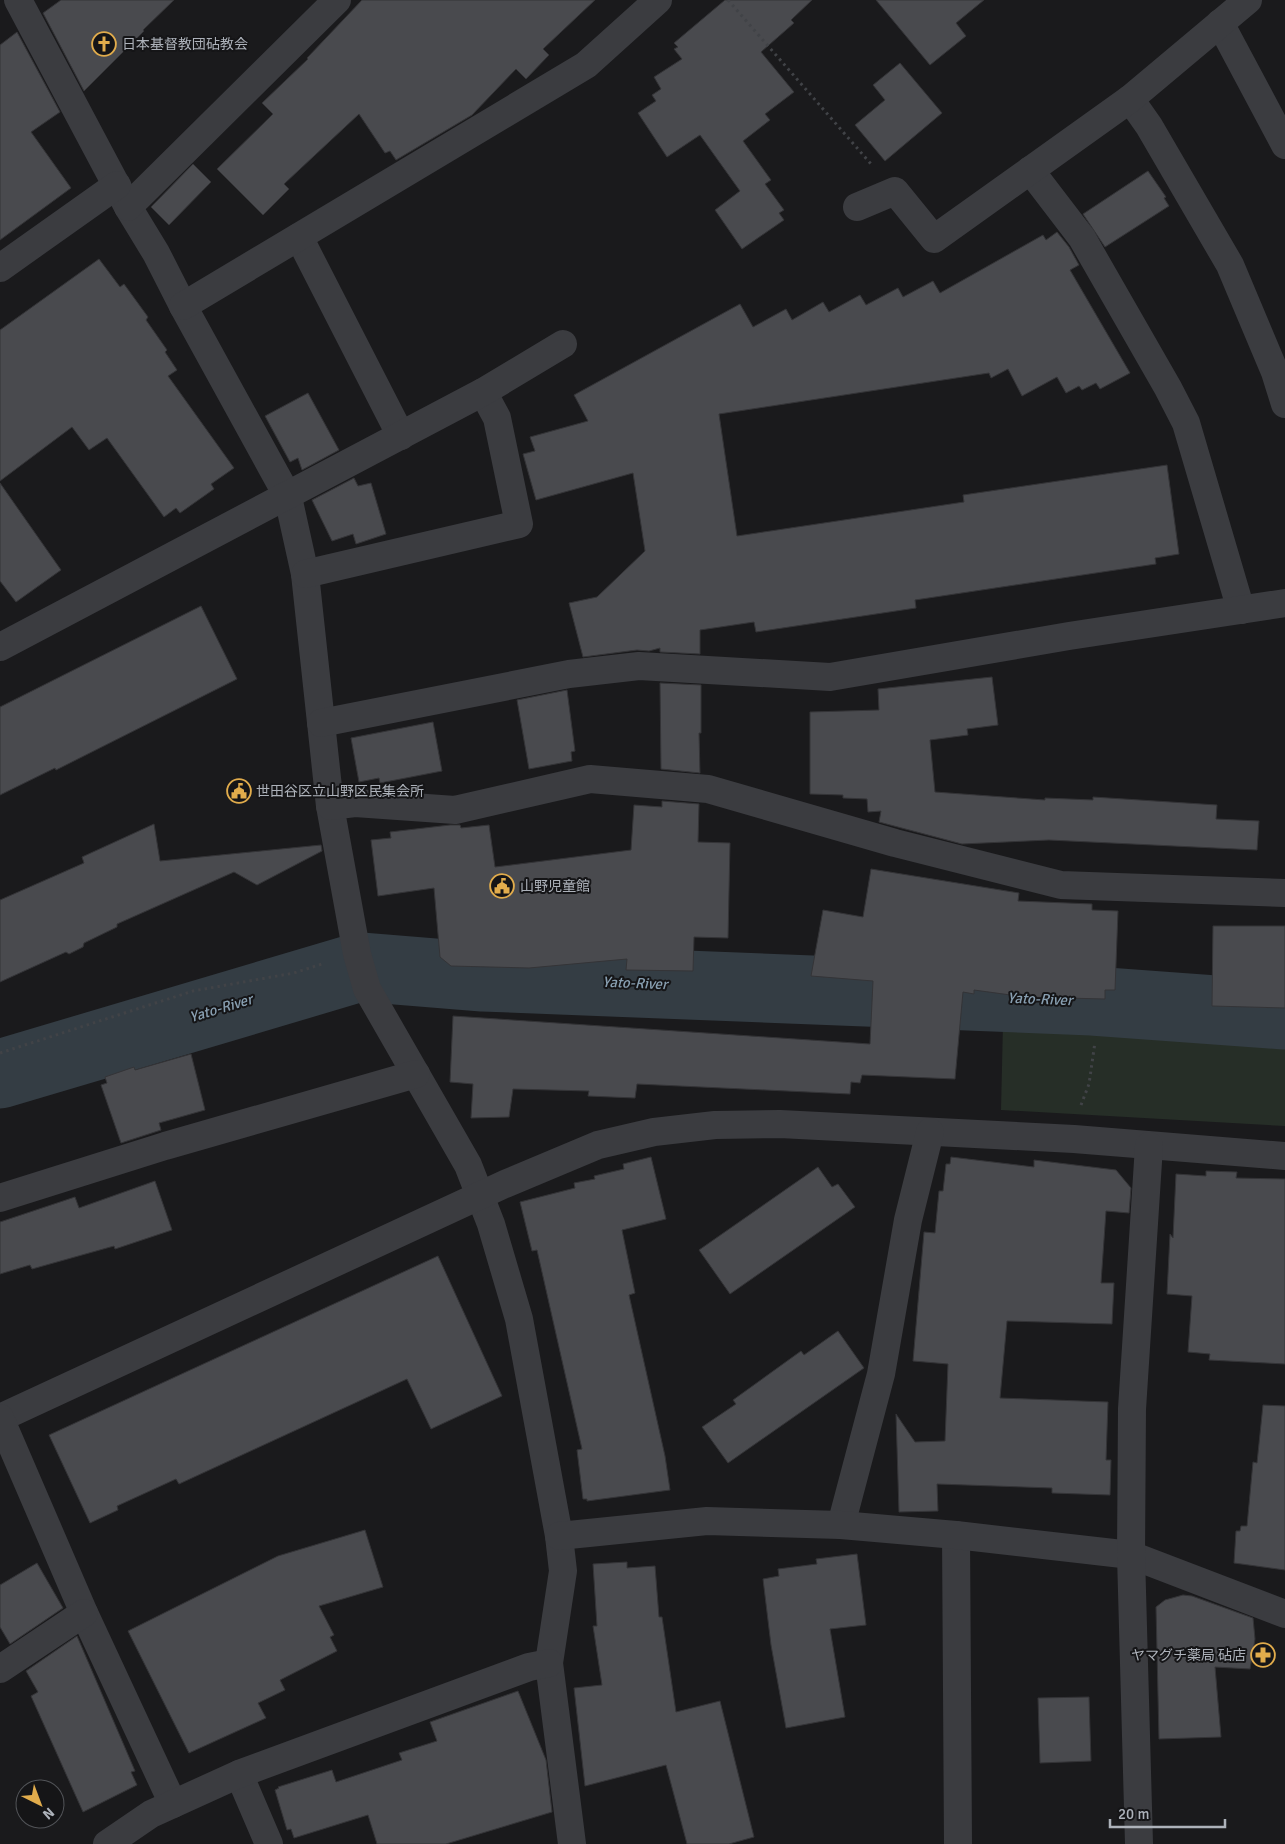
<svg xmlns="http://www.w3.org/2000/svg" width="1285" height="1844" font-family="Signika,'Noto Sans JP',sans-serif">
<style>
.green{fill:#262e27}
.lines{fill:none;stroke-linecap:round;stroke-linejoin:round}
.river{stroke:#343d44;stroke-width:69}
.building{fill:#494a4e;stroke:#343437}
.path{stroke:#414347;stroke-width:3;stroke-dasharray:2.5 4;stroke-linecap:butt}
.minor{stroke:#3b3c40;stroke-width:28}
.labels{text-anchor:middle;stroke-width:4;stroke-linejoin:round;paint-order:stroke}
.poi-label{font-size:14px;fill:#adb2ba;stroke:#151517;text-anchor:start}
.water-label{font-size:15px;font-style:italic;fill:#889fb1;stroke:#151517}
</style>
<rect width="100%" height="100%" fill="#1a1a1c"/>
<path class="green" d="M 1003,1023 L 1285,1033 L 1285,1126 L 1001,1110 Z"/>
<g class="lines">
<path class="river" d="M 0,1074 L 360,967 L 483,977 L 1092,1001 L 1285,1015"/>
</g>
<g class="building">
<path d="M 61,0 L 174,0 L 143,30 L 144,31 L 84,91 L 43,13 Z"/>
<path d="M 362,0 L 595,0 L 543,49 L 549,55 L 526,79 L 516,69 L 472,115 L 396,160 L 390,151 L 385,153 L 359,114 L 284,184 L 289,189 L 263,215 L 217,169 L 273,114 L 262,103 L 308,59 L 307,58 Z"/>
<path d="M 725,0 L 812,0 L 791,20 L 794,23 L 761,52 L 794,92 L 765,114 L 770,120 L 743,141 L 771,180 L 765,184 L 784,210 L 779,213 L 784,220 L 742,249 L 715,210 L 740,191 L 700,135 L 667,157 L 638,113 L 656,101 L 652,95 L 661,89 L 654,77 L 682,59 L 674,49 L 678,47 L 674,43 Z"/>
<path d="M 876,0 L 984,0 L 956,23 L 966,36 L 930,65 Z"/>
<path d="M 17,32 L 60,112 L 31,132 L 71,188 L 0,240 L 0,45 Z"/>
<path d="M 900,63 L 942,113 L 885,161 L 855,125 L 885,100 L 873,85 Z"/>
<path d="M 193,164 L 211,182 L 169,225 L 151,207 Z"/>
<path d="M 1148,171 L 1166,197 L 1164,198 L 1169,206 L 1105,247 L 1083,214 Z"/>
<path d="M 1057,232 L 1069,247 L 1079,265 L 1070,270 L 1130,373 L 1100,389 L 1096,383 L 1082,390 L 1079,386 L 1066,393 L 1057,377 L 1022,396 L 1008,369 L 991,378 L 989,373 L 719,414 L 737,536 L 964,502 L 963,495 L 1167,465 L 1179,554 L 1155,558 L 1156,564 L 915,600 L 916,608 L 756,632 L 754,622 L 700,630 L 700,654 L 660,652 L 660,648 L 649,651 L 637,650 L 583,657 L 569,603 L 597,597 L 645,551 L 633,473 L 536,500 L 523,454 L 535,451 L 530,437 L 588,421 L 574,395 L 740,304 L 753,327 L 786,309 L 792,320 L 823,302 L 829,312 L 860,295 L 866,305 L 898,288 L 903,297 L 933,281 L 940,293 L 1043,235 L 1046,240 Z"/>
<path d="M 99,259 L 120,287 L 124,284 L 148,317 L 146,320 L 167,350 L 165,352 L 177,370 L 168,376 L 234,468 L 211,484 L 214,489 L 180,513 L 176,508 L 164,517 L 107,438 L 89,450 L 72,427 L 0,481 L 0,330 Z"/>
<path d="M 308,393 L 339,450 L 302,470 L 298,458 L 290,462 L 265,416 Z"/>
<path d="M 354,478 L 358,486 L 371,483 L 386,534 L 356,544 L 353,534 L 332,541 L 312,500 Z"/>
<path d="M 0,483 L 61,570 L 16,602 L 0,581 Z"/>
<path d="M 201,606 L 237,679 L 56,770 L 55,768 L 0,795 L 0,707 Z"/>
<path d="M 992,677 L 998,725 L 967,729 L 968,735 L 930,740 L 935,792 L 1045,800 L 1045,798 L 1093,800 L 1093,797 L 1217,805 L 1216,819 L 1259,821 L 1257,850 L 1049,840 L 962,844 L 879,822 L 881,811 L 868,812 L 867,799 L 843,798 L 843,795 L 810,794 L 810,712 L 879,710 L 878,689 Z"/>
<path d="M 660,683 L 701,685 L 701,733 L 699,733 L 700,773 L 661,769 Z"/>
<path d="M 567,690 L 575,751 L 571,752 L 572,761 L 529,769 L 517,700 Z"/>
<path d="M 433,722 L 442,771 L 380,783 L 379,778 L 359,782 L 351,738 Z"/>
<path d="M 662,801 L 699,804 L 698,842 L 730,843 L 728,938 L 694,937 L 693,971 L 626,970 L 627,959 L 529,968 L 451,966 L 440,957 L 434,888 L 378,896 L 371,840 L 391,838 L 390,832 L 450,825 L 460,825 L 461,828 L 489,825 L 495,867 L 631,850 L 634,805 L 662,807 Z"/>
<path d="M 154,824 L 160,861 L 321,845 L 322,851 L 257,885 L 234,872 L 117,924 L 117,927 L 84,943 L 83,947 L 69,954 L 66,952 L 0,982 L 0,900 L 84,863 L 82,857 Z"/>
<path d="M 871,869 L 1019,893 L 1018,901 L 1092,904 L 1092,910 L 1118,911 L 1115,990 L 1105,990 L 1105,999 L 1025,997 L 974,990 L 974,994 L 963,992 L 955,1079 L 862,1075 L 860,1083 L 851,1082 L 850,1094 L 637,1084 L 635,1098 L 588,1096 L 589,1091 L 513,1089 L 509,1117 L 471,1118 L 473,1084 L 450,1082 L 453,1016 L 870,1044 L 873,981 L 811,976 L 823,910 L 863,917 Z"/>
<path d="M 1213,926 L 1285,926 L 1285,1008 L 1212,1006 Z"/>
<path d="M 191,1054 L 205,1110 L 159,1123 L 161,1130 L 121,1143 L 101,1085 L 107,1083 L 105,1077 L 134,1067 L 135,1070 Z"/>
<path d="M 651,1157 L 666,1219 L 622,1230 L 635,1293 L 629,1295 L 665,1456 L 670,1490 L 587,1501 L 587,1499 L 583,1499 L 577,1450 L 582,1449 L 537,1250 L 532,1251 L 520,1202 L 575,1188 L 574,1183 L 595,1179 L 594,1176 L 624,1169 L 623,1164 Z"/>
<path d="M 951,1157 L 1034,1167 L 1034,1160 L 1116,1170 L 1131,1188 L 1129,1213 L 1106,1211 L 1101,1283 L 1114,1283 L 1112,1324 L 1007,1321 L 1000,1398 L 1108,1402 L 1106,1460 L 1111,1460 L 1110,1495 L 1052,1493 L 1052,1488 L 937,1484 L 938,1511 L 899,1512 L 896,1414 L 915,1442 L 945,1441 L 948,1364 L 913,1361 L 924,1232 L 935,1233 L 939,1191 L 943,1191 L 946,1164 L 950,1164 Z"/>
<path d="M 818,1167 L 832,1187 L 838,1184 L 855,1207 L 730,1294 L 699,1250 Z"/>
<path d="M 1206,1171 L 1237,1172 L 1236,1178 L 1285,1179 L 1285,1364 L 1209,1360 L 1210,1354 L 1188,1352 L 1192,1296 L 1167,1294 L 1170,1234 L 1173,1238 L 1176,1174 L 1206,1176 Z"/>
<path d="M 155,1181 L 172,1230 L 115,1249 L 114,1246 L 32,1269 L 30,1265 L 0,1274 L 0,1222 L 75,1197 L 79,1208 Z"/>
<path d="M 438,1256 L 502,1396 L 431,1429 L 407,1379 L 179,1484 L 176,1479 L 117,1506 L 118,1510 L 90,1523 L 49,1435 Z"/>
<path d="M 838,1331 L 864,1368 L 728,1463 L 702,1427 L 736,1404 L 733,1400 L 801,1351 L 804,1355 Z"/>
<path d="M 1263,1405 L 1285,1406 L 1285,1570 L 1234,1563 L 1236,1531 L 1240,1531 L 1241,1526 L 1247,1526 L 1253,1462 L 1257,1463 Z"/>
<path d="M 365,1530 L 383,1587 L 319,1606 L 334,1635 L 330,1637 L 337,1651 L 280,1680 L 285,1690 L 258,1703 L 266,1718 L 189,1753 L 128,1631 L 278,1556 Z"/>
<path d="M 857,1554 L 866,1625 L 830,1629 L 845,1717 L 786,1728 L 771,1645 L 763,1579 L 779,1576 L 778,1569 L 817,1564 L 816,1559 Z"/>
<path d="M 627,1562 L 627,1568 L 655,1566 L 659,1617 L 662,1617 L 676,1712 L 720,1701 L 754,1837 L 729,1844 L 687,1844 L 666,1765 L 585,1786 L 574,1688 L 602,1685 L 593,1626 L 597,1626 L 593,1564 Z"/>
<path d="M 37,1563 L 63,1608 L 10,1644 L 0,1627 L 0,1585 Z"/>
<path d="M 1183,1595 L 1192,1596 L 1253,1618 L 1255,1639 L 1250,1669 L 1215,1667 L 1221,1737 L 1159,1739 L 1156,1607 L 1165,1600 Z"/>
<path d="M 77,1636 L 135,1771 L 131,1772 L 137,1785 L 83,1812 L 31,1696 L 38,1692 L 26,1671 Z"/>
<path d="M 518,1691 L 546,1760 L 552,1812 L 446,1844 L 377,1844 L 368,1815 L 294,1838 L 291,1829 L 287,1830 L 275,1790 L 279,1788 L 278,1787 L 332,1770 L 336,1782 L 402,1760 L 399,1753 L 437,1741 L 430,1722 Z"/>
<path d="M 1089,1697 L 1091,1761 L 1040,1763 L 1038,1698 Z"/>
</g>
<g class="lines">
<g class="path">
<path d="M 728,0 L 871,164"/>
<path d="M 0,1053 L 193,991 L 294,973 L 325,963"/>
<path d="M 1081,1105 L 1089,1084 L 1095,1042"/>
</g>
<g class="minor">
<path d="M 18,0 L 128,207 L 156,253 L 183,306 L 288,497 L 305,574 L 330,806 L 357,954 L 367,989 L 468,1165 L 491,1224 L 519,1319 L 559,1536 L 563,1571 L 549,1663 L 572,1844"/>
<path d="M 1220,23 L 1285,145"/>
<path d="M 1130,99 L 1149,126 L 1230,265 L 1275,372 L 1285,404"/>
<path d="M 1030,170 L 1082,238 L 1168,388 L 1186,423 L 1241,610"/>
<path d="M 128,207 L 337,0"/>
<path d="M 857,207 L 895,191 L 934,239 L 1130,99 L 1248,0"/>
<path d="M 299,237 L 401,436"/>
<path d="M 0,268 L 117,185"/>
<path d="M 183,306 L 586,65 L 658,0"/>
<path d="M 305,574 L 519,524 L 497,418 L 483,392"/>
<path d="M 0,647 L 483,392 L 563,344"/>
<path d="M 321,723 L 569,674 L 639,666 L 830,677 L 1069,636 L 1285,603"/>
<path d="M 330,806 L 355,803 L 455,810 L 590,779 L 708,789 L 895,843 L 1061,885 L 1285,893"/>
<path d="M 0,1198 L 165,1146 L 416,1074"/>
<path d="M 0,1418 L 505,1184 L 598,1145 L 654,1132 L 715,1125 L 780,1124 L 1074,1139 L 1285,1156"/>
<path d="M 0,1418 L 84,1613 L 173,1804"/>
<path d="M 841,1525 L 881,1374 L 908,1220 L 930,1132"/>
<path d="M 956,1535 L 958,1844"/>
<path d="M 559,1536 L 707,1521 L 841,1525 L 956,1535 L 1131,1555 L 1285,1614"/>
<path d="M 0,1669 L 84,1613"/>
<path d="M 239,1774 L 269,1844"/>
<path d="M 107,1844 L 151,1814 L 239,1774 L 529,1667 L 549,1663"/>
<path d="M 1139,1844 L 1131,1555 L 1132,1409 L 1149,1146"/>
</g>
</g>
<defs>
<g id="church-ring" transform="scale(1.25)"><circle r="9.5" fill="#151517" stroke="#e1ac4c" stroke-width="1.5"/><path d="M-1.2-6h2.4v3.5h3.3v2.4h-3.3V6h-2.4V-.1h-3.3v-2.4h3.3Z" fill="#e1ac4c"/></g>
<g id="civic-ring" transform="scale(1.25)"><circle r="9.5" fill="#151517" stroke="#e1ac4c" stroke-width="1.5"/><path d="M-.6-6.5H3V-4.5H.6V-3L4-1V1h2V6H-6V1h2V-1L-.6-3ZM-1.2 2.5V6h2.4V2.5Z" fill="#e1ac4c"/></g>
<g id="pharmacy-ring" transform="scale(1.25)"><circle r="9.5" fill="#151517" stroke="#e1ac4c" stroke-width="1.5"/><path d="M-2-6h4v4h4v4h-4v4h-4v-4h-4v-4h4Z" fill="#e1ac4c"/></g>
</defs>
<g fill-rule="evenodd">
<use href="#church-ring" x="104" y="44"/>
<use href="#civic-ring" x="239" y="791"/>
<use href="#civic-ring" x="502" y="886"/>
<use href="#pharmacy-ring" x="1263" y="1655"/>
</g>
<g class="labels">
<g class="poi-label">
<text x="122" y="49">日本基督教団砧教会</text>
<text x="256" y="796">世田谷区立山野区民集会所</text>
<text x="520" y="891">山野児童館</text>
<text x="1246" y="1660" text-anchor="end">ヤマグチ薬局 砧店</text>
</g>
<g class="water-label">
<text transform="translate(635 983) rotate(2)" y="5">Yato-River</text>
<text transform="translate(1040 999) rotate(2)" y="5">Yato-River</text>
<text transform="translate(221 1008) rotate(-17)" y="5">Yato-River</text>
</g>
</g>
<g transform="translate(40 1804) rotate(138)"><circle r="24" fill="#151517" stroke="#525458"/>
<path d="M0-4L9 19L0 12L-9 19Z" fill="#e1ac4c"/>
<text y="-8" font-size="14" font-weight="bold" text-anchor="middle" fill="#adb2ba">N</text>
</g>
<path d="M1110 1819v8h115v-8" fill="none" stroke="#adb2ba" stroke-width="2.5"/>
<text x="1118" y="1819" font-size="15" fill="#adb2ba" stroke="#151517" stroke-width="4" paint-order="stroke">20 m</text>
</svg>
